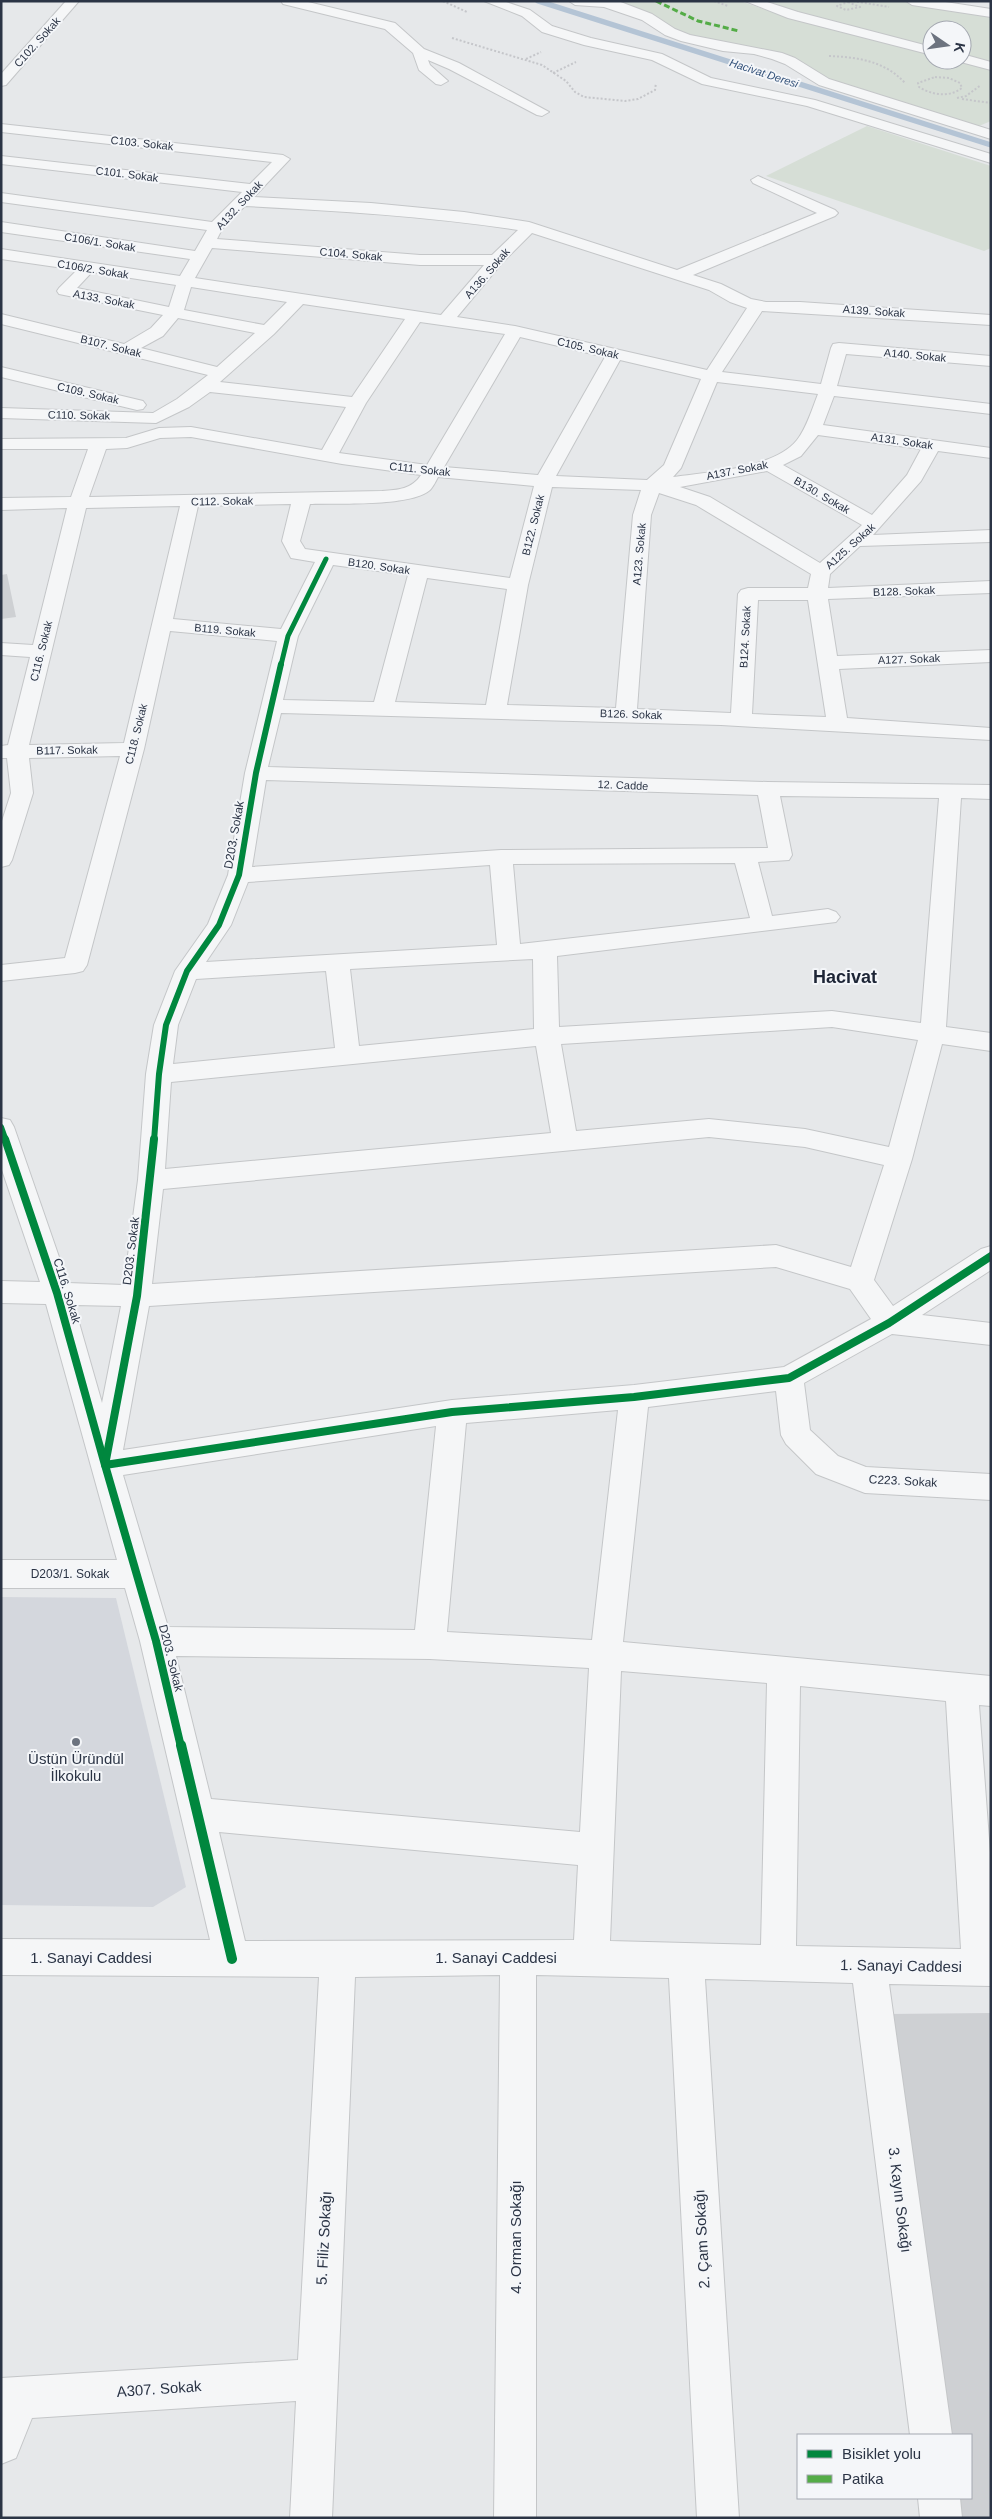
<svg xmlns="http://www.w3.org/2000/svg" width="992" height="2519" font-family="Helvetica,sans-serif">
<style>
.built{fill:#d4d7dd}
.green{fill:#d6ded6}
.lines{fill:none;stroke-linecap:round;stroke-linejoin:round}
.stream{stroke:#b4c4d5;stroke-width:5.5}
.building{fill:#ced0d3}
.minor-casing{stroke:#c4c6c8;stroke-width:2}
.path{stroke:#c5c6ca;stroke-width:2;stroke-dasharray:2 2;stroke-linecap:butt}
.minor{fill:#f5f6f7;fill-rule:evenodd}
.quiet{stroke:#54ac47;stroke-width:3;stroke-dasharray:6 3;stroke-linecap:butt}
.cycleway-far3-casing{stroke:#f4f6f9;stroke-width:7}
.cycleway-far2-casing{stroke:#f4f6f9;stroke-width:9}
.cycleway-far1-casing{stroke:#f4f6f9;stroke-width:11}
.cycleway-casing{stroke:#f4f6f9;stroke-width:13}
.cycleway-far3{stroke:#00873e;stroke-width:5}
.cycleway-far2{stroke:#00873e;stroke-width:6}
.cycleway-far1{stroke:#00873e;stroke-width:8}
.cycleway{stroke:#00873e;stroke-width:10}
.poi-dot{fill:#6c737f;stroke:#f4f6f9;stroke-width:2}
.labels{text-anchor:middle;stroke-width:4;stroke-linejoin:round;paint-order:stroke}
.far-street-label{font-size:11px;fill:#2b3445;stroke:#f4f6f9}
.far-water-label{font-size:11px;font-style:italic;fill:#34527a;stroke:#f4f6f9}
.street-label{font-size:12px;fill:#2b3445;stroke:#f4f6f9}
.near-poi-label{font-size:15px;fill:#2b3445;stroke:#f4f6f9}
.near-street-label{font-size:15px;fill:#2b3445;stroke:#f4f6f9}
.district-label{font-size:18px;font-weight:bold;fill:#1d2536;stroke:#f4f6f9}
</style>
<rect width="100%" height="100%" fill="#e6e8ea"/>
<path class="built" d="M 1,1597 L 116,1598 L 186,1887 L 153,1907 L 1,1905 Z"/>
<g class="green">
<path d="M 624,1 L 740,1 L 778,14 L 932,54 L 932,60 L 954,60 L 991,69 L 991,121 L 979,126 L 831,80 L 779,55 L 754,47 L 703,40 L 617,5 Z"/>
<path d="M 762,1 L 899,1 L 991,16 L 991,62 L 962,55 L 962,30 L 932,30 L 932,47 L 796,12 Z"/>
<path d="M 867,126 L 991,166 L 991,248 L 984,251 L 766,176 Z"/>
</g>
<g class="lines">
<path class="stream" d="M 538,1 L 991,145"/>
</g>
<g class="building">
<path d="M 7,574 L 16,617 L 1,619 L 1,575 Z"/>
<path d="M 991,2013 L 991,2518 L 959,2518 L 956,2498 L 971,2498 L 971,2435 L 948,2435 L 888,2014 Z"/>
</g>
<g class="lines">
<g class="minor-casing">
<g id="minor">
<path d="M 66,1 L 79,1 L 6,85 L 1,86 L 1,74 Z"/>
<path d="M 281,1 L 304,1 L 395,23 L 424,49 L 459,63 L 549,112 L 542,116 L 537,115 L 449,69 L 428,60 L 430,65 L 448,81 L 441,85 L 436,84 L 419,70 L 413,53 L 385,29 L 283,4 Z"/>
<path d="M 484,1 L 503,1 L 530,10 L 552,26 L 591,38 L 662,54 L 711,78 L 815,100 L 991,154 L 991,163 L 807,106 L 702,84 L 652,60 L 584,45 L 542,32 L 522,16 Z"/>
<path d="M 569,1 L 618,1 L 652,14 L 675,29 L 690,35 L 782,53 L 795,58 L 829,79 L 991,130 L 991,139 L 819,85 L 785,64 L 772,59 L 754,54 L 723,51 L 681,41 L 665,35 L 642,20 L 604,7 L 575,5 Z"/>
<path d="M 745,1 L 764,1 L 798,12 L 932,47 L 932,55 L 788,18 Z"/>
<path d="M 906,1 L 939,1 L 991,9 L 991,17 L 912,5 Z"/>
<path d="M 962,54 L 991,62 L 991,70 L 957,61 L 962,60 Z"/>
<path d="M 1,124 L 283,155 L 290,159 L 254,197 L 371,203 L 464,212 L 529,222 L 677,270 L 817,213 L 753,183 L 751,180 L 758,176 L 835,210 L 838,213 L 835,216 L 693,275 L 721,284 L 751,299 L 766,302 L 800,302 L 991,315 L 991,325 L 762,311 L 722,372 L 821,384 L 831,348 L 833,344 L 839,343 L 991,356 L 991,366 L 846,354 L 837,386 L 991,404 L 991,414 L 834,396 L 823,425 L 991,448 L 991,458 L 938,451 L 921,481 L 873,535 L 991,530 L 991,542 L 860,546 L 830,574 L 828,588 L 991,581 L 991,593 L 828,599 L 837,656 L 991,650 L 991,662 L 839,669 L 847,718 L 991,728 L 991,740 L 721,725 L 281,713 L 268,767 L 768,782 L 991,785 L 991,799 L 961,798 L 946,1027 L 991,1033 L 991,1051 L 942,1044 L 912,1159 L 874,1280 L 893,1306 L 981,1249 L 991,1246 L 991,1270 L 922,1315 L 991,1323 L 991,1345 L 892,1334 L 804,1383 L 810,1430 L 838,1456 L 866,1467 L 991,1474 L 991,1500 L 865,1493 L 816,1474 L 786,1444 L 781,1435 L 776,1391 L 648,1407 L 623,1642 L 991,1676 L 991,1706 L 979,1705 L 991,1866 L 991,1986 L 889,1984 L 952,2435 L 910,2435 L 853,1983 L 705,1979 L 739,2518 L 697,2518 L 669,1978 L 536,1975 L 536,2518 L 494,2518 L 500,1975 L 355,1977 L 332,2518 L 290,2518 L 296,2401 L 32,2418 L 16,2458 L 1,2464 L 1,2378 L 298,2360 L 319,1977 L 1,1975 L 1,1939 L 210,1940 L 140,1641 L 125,1588 L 1,1588 L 1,1560 L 117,1560 L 46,1304 L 1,1303 L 1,1281 L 40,1282 L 1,1167 L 1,1118 L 10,1120 L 14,1127 L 68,1283 L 124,1285 L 138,1180 L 146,1074 L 154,1025 L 175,971 L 208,924 L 228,875 L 245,773 L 277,641 L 170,631 L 144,749 L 87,965 L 83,971 L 75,973 L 1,981 L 1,965 L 65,958 L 120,756 L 29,758 L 33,793 L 12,860 L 9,865 L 1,867 L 1,824 L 11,793 L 7,758 L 1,758 L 1,746 L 8,745 L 30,657 L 1,655 L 1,643 L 33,645 L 67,508 L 1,510 L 1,498 L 71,497 L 88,449 L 1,449 L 1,439 L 126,438 L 159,428 L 191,427 L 322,450 L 346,407 L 210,392 L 189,407 L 156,423 L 1,418 L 1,408 L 153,413 L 177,399 L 208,375 L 1,324 L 1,314 L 124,344 L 151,328 L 163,315 L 59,294 L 57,291 L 59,288 L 77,270 L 1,259 L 1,249 L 180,276 L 190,259 L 1,232 L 1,222 L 195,251 L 207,230 L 1,202 L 1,193 L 212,222 L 242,192 L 1,164 L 1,156 L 250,184 L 272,162 L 1,132 ZM 245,206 C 337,211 427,216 518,230 L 492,255 L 420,255 L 217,239 L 222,229 ZM 532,233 L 709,290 L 730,302 L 747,308 L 707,370 L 515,326 L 457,317 L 502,263 ZM 212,248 L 420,265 L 484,265 L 441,315 L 195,278 ZM 92,272 L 176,285 L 169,307 L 77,288 ZM 191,287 L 287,302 L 264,325 L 184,310 ZM 303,304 L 405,319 L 352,397 L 220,382 L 274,334 ZM 178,318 L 255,333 L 217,367 L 141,348 L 163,336 ZM 420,322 L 505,334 L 427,465 L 339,453 L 366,403 ZM 520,337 L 605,357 L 538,475 L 444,467 ZM 620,360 L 701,379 L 664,465 L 647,480 L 556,476 ZM 717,382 L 818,394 C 812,409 807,427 797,440 C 774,469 707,472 673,477 L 681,468 ZM 818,435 L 921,449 L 907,475 L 872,515 L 783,465 L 801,456 ZM 191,437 L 342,464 L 421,475 C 412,489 398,490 382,491 L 89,497 L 106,449 L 127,448 L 160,438 ZM 767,471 L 862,525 L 820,563 L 710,497 L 680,487 ZM 438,477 L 534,486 L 510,578 L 305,549 L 300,541 L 310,504 C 336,503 411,507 430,490 C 433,487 436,481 438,477 ZM 552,487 L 641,490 L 633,515 L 616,708 L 507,705 L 528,585 ZM 659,493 L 696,505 L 811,574 L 808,588 L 748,588 L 741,590 L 738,594 L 731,713 L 637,709 L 651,515 ZM 291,504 L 282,541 L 291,558 L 315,562 L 281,629 L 173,619 L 198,506 ZM 180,506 L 124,743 L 29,745 L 86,508 ZM 333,565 L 408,575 L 374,702 L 283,700 L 298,636 ZM 427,578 L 507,589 L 486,705 L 395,702 ZM 758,600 L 808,600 L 826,717 L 752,714 ZM 266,780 L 758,795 L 768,848 L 501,850 L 252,867 ZM 780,796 L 939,798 L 921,1023 L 832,1011 L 559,1027 L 557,956 L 836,922 L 840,917 L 836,912 L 828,909 L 772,916 L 758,862 L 789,860 L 792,855 ZM 735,863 L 750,918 L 520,944 L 513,864 ZM 490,865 L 497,945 L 206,962 L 231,925 L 248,882 ZM 533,959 L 534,1029 L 359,1046 L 350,969 ZM 326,971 L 335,1048 L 173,1064 L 178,1025 L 196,979 ZM 832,1027 L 918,1040 L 889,1147 L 805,1129 L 709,1119 L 576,1131 L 561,1044 ZM 536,1046 L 551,1133 L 165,1169 L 171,1082 ZM 709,1137 L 805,1147 L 884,1165 L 851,1267 L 776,1245 L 152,1284 L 163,1189 ZM 776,1267 L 850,1289 L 871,1319 L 784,1367 L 634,1385 L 452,1400 L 123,1450 L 149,1306 ZM 74,1305 L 121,1306 L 102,1403 ZM 618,1410 L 592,1640 L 447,1632 L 466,1423 ZM 436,1426 L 415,1630 L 168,1627 L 123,1475 ZM 176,1656 L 430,1659 L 589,1668 L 580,1832 L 211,1799 ZM 621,1671 L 767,1683 L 761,1945 L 610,1941 ZM 800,1686 L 946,1701 L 961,1949 L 796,1946 ZM 219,1832 L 578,1865 L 574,1940 L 245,1941 Z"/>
<path d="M 1,367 L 143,401 L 146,405 L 143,409 L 137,410 L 1,377 Z"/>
<path d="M 918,2498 L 960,2498 L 962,2518 L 920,2518 Z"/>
</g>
</g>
<g class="path">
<path d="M 443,1 L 467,12"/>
<path d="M 714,1 L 728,6"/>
<path d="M 853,1 L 889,7"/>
<path d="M 848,2 L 860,7 L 846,10 L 837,6 Z"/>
<path d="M 452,38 L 542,65 L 566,81 L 575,92 L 584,97 L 625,101 L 638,99 L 655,90 L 656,83"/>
<path d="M 829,56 C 857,57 885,61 905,83"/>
<path d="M 526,59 L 541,52"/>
<path d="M 553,73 L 576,62"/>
<path d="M 935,77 L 949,78 L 960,83 L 962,88 C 949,98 932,95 919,87 L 918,83 Z"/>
<path d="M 957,98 L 966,96 L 981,85"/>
<path d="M 962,99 L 991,103"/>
</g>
<use href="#minor" class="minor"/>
<path class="quiet" d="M 656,1 L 698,21 L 739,31"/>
<g class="cycleway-far3-casing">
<path id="cycleway-far3" d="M 281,665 L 288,636 L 326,559"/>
</g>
<g class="cycleway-far2-casing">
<g id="cycleway-far2">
<path d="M 1,1127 L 6,1141"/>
<path d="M 154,1141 L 159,1074 L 166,1025 L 187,971 L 219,925 L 239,875 L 256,773 L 281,664"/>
</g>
</g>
<g class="cycleway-far1-casing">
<g id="cycleway-far1">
<path d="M 5,1139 L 57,1293 L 105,1465 L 452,1412 L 634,1397 L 789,1378 L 889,1323 L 991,1256"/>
<path d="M 154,1139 L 137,1296 L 105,1465 L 156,1641 L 181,1747"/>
</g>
</g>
<g class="cycleway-casing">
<path id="cycleway" d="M 181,1745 L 232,1959"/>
</g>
<use href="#cycleway-far3" class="cycleway-far3"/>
<use href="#cycleway-far2" class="cycleway-far2"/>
<use href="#cycleway-far1" class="cycleway-far1"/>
<use href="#cycleway" class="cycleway"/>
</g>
<circle class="poi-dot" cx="76" cy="1742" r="5"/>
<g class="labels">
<g class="far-street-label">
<text transform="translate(37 42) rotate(-48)" y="4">C102. Sokak</text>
<text transform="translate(142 143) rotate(6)" y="4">C103. Sokak</text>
<text transform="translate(127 174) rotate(7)" y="4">C101. Sokak</text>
<text transform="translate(239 205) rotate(-47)" y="4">A132. Sokak</text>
<text transform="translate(100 242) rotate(9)" y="4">C106/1. Sokak</text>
<text transform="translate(351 254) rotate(5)" y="4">C104. Sokak</text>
<text transform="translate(93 269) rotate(9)" y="4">C106/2. Sokak</text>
<text transform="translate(487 273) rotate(-49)" y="4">A136. Sokak</text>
<text transform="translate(104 299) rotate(11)" y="4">A133. Sokak</text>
<text transform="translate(874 311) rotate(4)" y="4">A139. Sokak</text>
<text transform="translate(111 346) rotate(14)" y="4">B107. Sokak</text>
<text transform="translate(588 348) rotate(13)" y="4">C105. Sokak</text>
<text transform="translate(915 355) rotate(5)" y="4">A140. Sokak</text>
<text transform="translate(88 393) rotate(13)" y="4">C109. Sokak</text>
<text transform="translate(79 415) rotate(1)" y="4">C110. Sokak</text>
<text transform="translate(902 441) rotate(8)" y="4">A131. Sokak</text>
<text transform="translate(420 469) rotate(6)" y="4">C111. Sokak</text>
<text transform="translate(737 470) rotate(-11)" y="4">A137. Sokak</text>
<text transform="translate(822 495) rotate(30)" y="4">B130. Sokak</text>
<text transform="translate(222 501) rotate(-1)" y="4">C112. Sokak</text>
<text transform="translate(533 525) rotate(-76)" y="4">B122. Sokak</text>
<text transform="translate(850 546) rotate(-42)" y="4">A125. Sokak</text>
<text transform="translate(639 554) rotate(-85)" y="4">A123. Sokak</text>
<text transform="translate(379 566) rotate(8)" y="4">B120. Sokak</text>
<text transform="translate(904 591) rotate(-2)" y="4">B128. Sokak</text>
<text transform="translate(225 630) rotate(5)" y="4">B119. Sokak</text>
<text transform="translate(745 637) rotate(-87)" y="4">B124. Sokak</text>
<text transform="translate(41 651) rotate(-76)" y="4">C116. Sokak</text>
<text transform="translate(909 659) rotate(-2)" y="4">A127. Sokak</text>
<text transform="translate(631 714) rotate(2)" y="4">B126. Sokak</text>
<text transform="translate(136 734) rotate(-76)" y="4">C118. Sokak</text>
<text transform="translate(67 750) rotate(-1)" y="4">B117. Sokak</text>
<text transform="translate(623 785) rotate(2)" y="4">12. Cadde</text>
</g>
<g class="far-water-label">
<text transform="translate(764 73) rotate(18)" y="4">Hacivat Deresi</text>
</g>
<g class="street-label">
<text transform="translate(234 835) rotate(-80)" y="4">D203. Sokak</text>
<text transform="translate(131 1251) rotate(-83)" y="4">D203. Sokak</text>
<text transform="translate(67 1291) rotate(73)" y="4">C116. Sokak</text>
<text transform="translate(903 1481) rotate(3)" y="4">C223. Sokak</text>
<text x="70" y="1578">D203/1. Sokak</text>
<text transform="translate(171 1658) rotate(76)" y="4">D203. Sokak</text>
</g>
<g class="near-poi-label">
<text x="76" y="1764">Üstün Üründül<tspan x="76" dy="17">İlkokulu</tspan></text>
</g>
<g class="near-street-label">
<text x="91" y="1963">1. Sanayi Caddesi</text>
<text x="496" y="1963">1. Sanayi Caddesi</text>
<text transform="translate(901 1966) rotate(1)" y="5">1. Sanayi Caddesi</text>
<text transform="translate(900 2200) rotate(83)" y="5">3. Kayın Sokağı</text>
<text transform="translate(516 2237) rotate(-90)" y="5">4. Orman Sokağı</text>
<text transform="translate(324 2238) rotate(-87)" y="5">5. Filiz Sokağı</text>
<text transform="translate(702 2239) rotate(-93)" y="5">2. Çam Sokağı</text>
<text transform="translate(159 2389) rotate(-4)" y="5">A307. Sokak</text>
</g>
<g class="district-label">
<text x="845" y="983">Hacivat</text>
</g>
</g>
<rect width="992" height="2519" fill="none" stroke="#2b3445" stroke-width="5"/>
<rect x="797" y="2434" width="175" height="65" fill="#f4f6f9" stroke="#a4a8b1"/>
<rect x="807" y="2450" width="25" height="8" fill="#00873e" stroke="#a4a8b1"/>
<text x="842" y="2459" font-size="15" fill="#2b3445">Bisiklet yolu</text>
<rect x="807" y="2475" width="25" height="8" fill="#54ac47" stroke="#a4a8b1"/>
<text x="842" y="2484" font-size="15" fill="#2b3445">Patika</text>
<g transform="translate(947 45) rotate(103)"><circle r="24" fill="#f4f6f9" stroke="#a4a8b1"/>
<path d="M0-4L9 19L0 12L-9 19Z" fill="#6c737f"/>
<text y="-8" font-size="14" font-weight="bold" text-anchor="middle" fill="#2b3445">K</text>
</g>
</svg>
